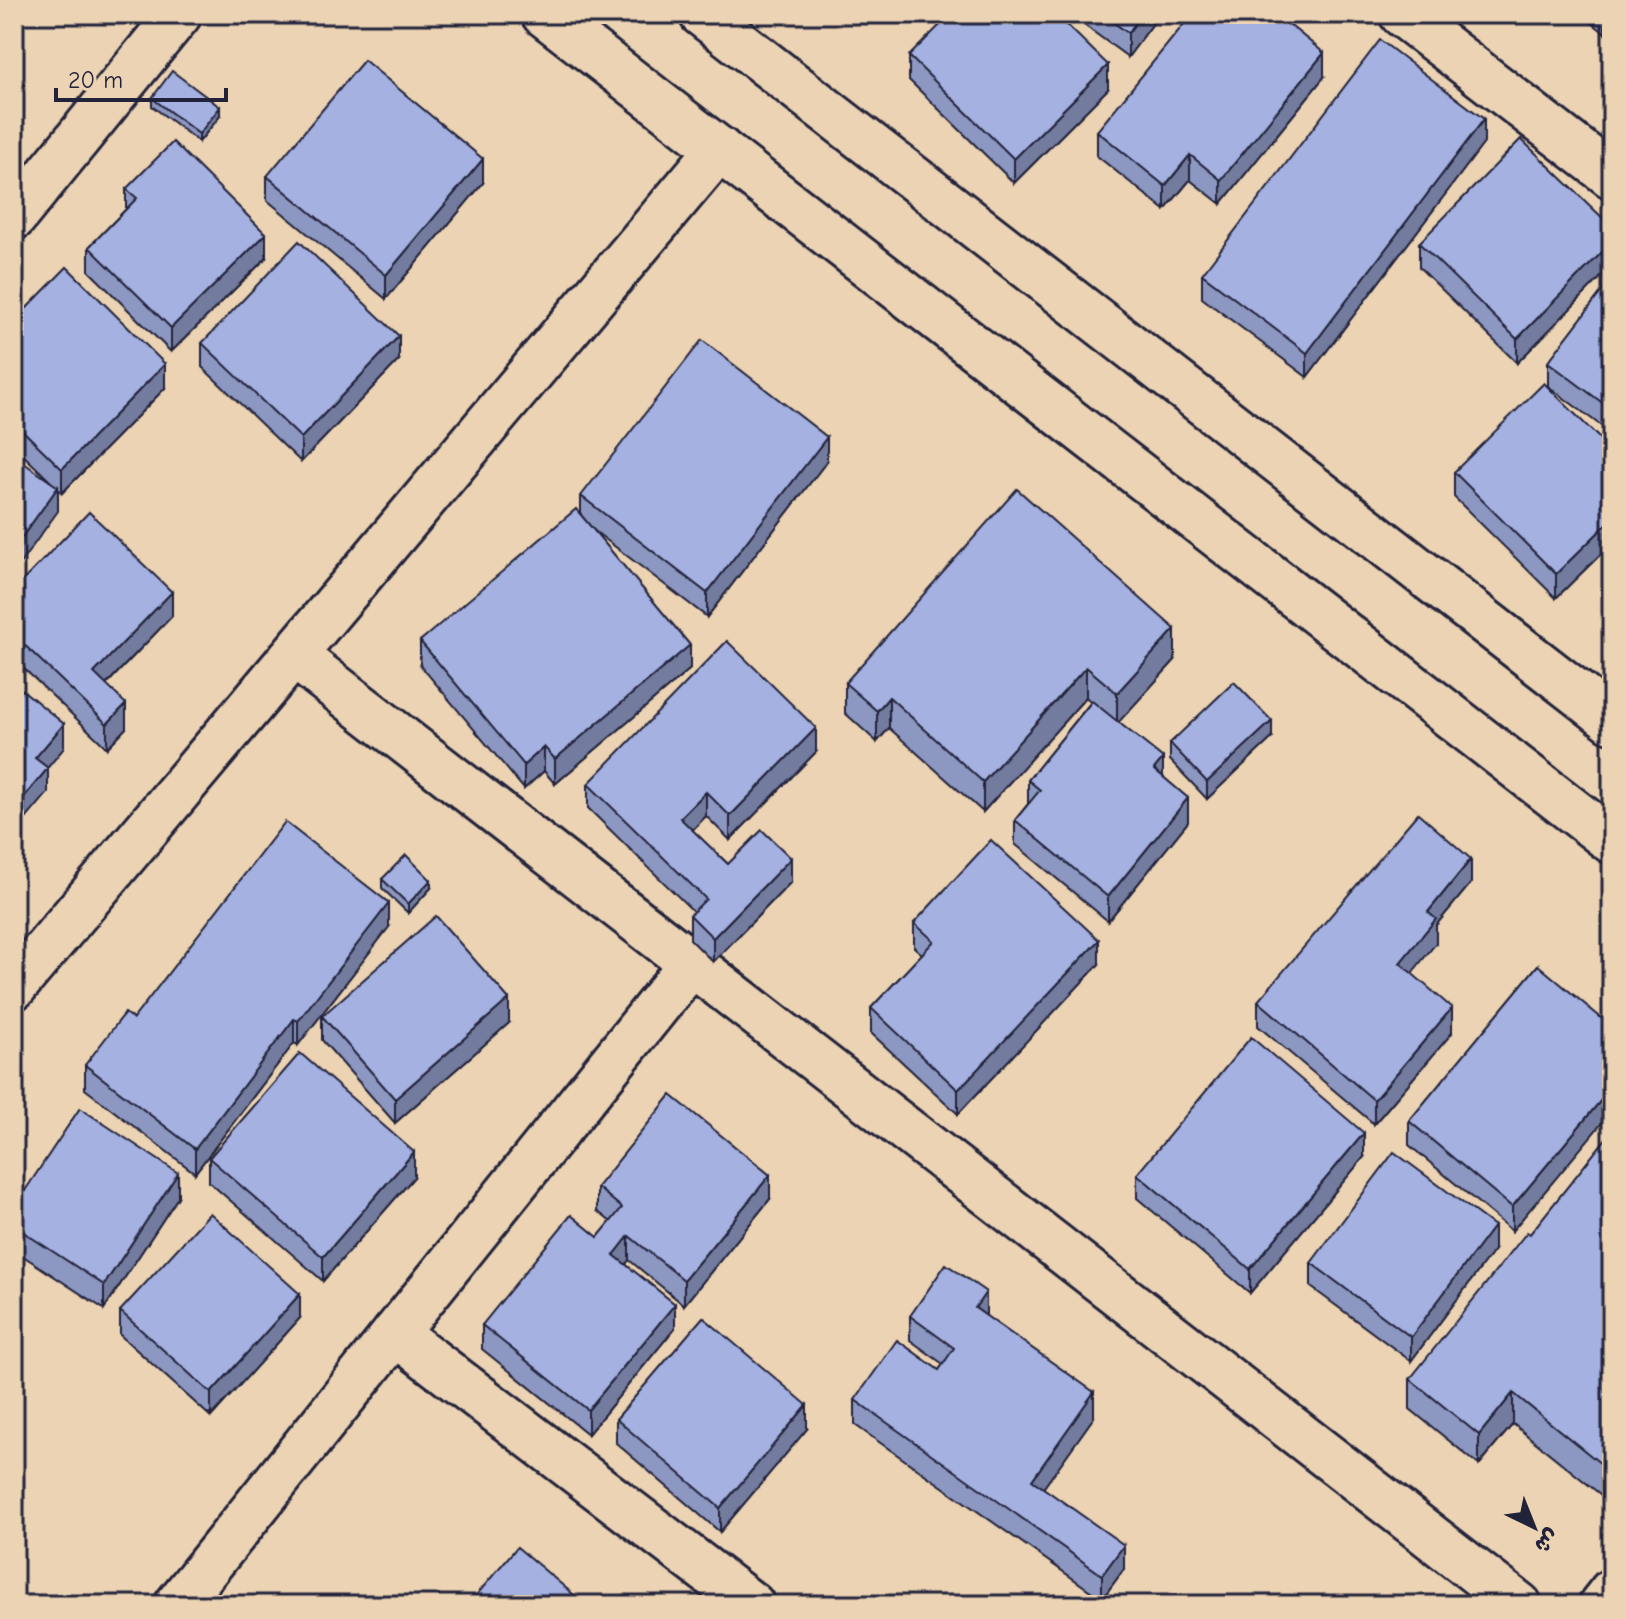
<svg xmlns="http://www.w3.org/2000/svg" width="1626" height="1619" font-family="'Comic Neue','Playpen Sans Arabic',sans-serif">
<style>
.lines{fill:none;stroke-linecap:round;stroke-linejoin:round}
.minor-casing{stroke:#22223b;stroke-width:50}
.minor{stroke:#ebd3b3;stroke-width:44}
.wall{fill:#8d98c2;stroke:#22223b;stroke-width:2}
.shaded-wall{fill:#737c9e;stroke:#22223b;stroke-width:2}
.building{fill:#a4b1e1;stroke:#22223b;stroke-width:2}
</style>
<rect width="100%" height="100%" fill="#ebd3b3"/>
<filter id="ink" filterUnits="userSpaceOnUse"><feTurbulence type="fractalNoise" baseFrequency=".0125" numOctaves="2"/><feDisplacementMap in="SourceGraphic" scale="16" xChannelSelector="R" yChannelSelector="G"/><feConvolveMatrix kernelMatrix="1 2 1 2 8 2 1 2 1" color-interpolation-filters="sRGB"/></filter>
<g filter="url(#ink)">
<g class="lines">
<g class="minor-casing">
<g id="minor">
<path d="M 544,14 L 1612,841"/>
<path d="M 702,14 L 1612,720"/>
<path d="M 1402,14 L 1612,176"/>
<path d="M 14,217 L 179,14"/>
<path d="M 294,655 L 1519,1605"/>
<path d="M 14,987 L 719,149"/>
<path d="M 395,1333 L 752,1605"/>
<path d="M 177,1605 L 691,964"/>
<path d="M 1601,1605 L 1612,1591"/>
</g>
</g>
<use href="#minor" class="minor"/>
</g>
<g class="wall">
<path d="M 1069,14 L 1160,14 L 1128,57 Z"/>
<path d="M 1583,14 L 1612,14 L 1612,24 L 1605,33 L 1583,16 Z"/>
<path d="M 909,56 L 1108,89 L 1014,183 L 909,80 Z"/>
<path d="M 1324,77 L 1221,204 L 1190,180 L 1165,210 L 1097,156 L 1097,131 Z"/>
<path d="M 152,98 L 220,116 L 199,142 L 152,106 Z"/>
<path d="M 1484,143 L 1307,377 L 1202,298 L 1202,274 Z"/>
<path d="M 267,176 L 483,183 L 386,299 L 267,200 Z"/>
<path d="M 126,189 L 266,258 L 171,352 L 89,271 L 89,247 L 126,209 Z"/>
<path d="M 1612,227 L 1612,266 L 1517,363 L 1419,267 L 1419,243 Z"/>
<path d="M 1612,278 L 1612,434 L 1548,386 L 1548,362 Z"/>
<path d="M 14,321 L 165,388 L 62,493 L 58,489 L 58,511 L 50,481 L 14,446 Z"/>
<path d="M 202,343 L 399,360 L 301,462 L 202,367 Z"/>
<path d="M 1612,451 L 1612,543 L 1556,598 L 1454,497 L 1454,472 Z"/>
<path d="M 827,461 L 707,617 L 592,529 L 690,669 L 555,784 L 544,771 L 524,789 L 420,665 L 420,641 L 581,515 L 581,496 Z"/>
<path d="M 14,590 L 172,616 L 106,685 L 126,728 L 107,748 L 14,659 Z"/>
<path d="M 1175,660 L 1118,722 L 1163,777 L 1188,822 L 1108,921 L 1015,844 L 1015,820 L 1028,804 L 1028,780 L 1091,702 L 1086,697 L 983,812 L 889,728 L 877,742 L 845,713 L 845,683 Z"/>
<path d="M 1272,738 L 1207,799 L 1170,760 L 1170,743 Z"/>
<path d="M 816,752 L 730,840 L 706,816 L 692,830 L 728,864 L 791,882 L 713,962 L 690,939 L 690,915 L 693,911 L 588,808 L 588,784 Z"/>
<path d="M 382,879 L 431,888 L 408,913 L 382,888 Z"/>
<path d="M 1471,883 L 1436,925 L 1436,943 L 1411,973 L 1452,1033 L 1374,1124 L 1258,1026 L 1258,1001 Z"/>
<path d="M 914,923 L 1099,964 L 958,1114 L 871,1033 L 871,1008 L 922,954 L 914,947 Z"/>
<path d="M 389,927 L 298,1045 L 294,1043 L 195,1173 L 85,1089 L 85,1065 L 133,1019 Z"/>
<path d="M 1538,965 L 1512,1231 L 1409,1145 L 1409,1121 Z"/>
<path d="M 322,1016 L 509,1023 L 395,1123 L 322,1040 Z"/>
<path d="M 1612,1131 L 1612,1502 L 1611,1503 L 1513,1424 L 1479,1465 L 1410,1409 L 1410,1379 L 1530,1234 Z"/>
<path d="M 1364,1157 L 1250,1293 L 1137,1198 L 1137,1174 Z"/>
<path d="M 209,1158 L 414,1177 L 323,1281 L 209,1182 Z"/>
<path d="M 597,1187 L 770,1199 L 684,1305 L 629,1260 L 626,1264 L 675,1328 L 588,1434 L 482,1349 L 482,1325 L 598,1237 L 611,1222 L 597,1211 Z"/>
<path d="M 178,1197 L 104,1309 L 14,1250 L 14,1207 Z"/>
<path d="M 1494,1250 L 1411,1361 L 1311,1287 L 1311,1263 Z"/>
<path d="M 120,1311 L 300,1318 L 211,1417 L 120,1335 Z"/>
<path d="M 910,1316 L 986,1316 L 1094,1417 L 1043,1488 L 1124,1569 L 1102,1599 L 855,1425 L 855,1400 L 939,1370 L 943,1364 L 910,1340 Z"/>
<path d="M 616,1419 L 807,1429 L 720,1532 L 616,1443 Z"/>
</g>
<g class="shaded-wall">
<path d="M 14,14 L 26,14 L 14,25 Z"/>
<path d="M 1142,14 L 1160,14 L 1128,57 L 1128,33 Z"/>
<path d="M 1607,14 L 1612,14 L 1612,24 L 1605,33 L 1605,16 Z"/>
<path d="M 1324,53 L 1324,77 L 1221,204 L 1221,180 Z"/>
<path d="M 1108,65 L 1108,89 L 1014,183 L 1014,159 Z"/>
<path d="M 220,107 L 220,116 L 199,142 L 199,134 Z"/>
<path d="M 1484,119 L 1484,143 L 1307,377 L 1307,353 Z"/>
<path d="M 1190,155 L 1190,180 L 1165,210 L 1165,186 Z"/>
<path d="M 483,159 L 483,183 L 386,299 L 386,275 Z"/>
<path d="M 266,234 L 266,258 L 171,352 L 171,328 Z"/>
<path d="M 1612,242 L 1612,266 L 1517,363 L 1517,339 Z"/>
<path d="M 399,336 L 399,360 L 301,462 L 301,438 Z"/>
<path d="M 165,364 L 165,388 L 62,493 L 62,469 Z"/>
<path d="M 827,437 L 827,461 L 707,617 L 707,593 Z"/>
<path d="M 58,487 L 58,511 L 14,572 L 14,548 Z"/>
<path d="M 1612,519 L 1612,543 L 1556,598 L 1556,574 Z"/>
<path d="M 172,592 L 172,616 L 94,697 L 94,673 Z"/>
<path d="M 1175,629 L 1175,660 L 1117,724 L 1117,693 Z"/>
<path d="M 690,645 L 690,669 L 555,784 L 555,759 Z"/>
<path d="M 1086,667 L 1086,697 L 983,812 L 983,782 Z"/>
<path d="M 889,697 L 889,728 L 877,742 L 877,711 Z"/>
<path d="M 126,704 L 126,728 L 107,748 L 107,724 Z"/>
<path d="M 1272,721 L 1272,738 L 1207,799 L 1207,782 Z"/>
<path d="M 64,724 L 64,748 L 35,783 L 35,758 Z"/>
<path d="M 816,728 L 816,752 L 730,840 L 730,816 Z"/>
<path d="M 544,747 L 544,771 L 524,789 L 524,765 Z"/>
<path d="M 1163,758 L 1163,782 L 1154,769 Z"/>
<path d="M 48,768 L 48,793 L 14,833 L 14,809 Z"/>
<path d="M 706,792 L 706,816 L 680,843 L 680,818 Z"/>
<path d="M 1188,798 L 1188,822 L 1108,921 L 1108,897 Z"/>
<path d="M 791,858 L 791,882 L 713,962 L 713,938 Z"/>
<path d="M 1471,859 L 1471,883 L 1436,925 L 1436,943 L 1400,988 L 1400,963 L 1428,912 Z"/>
<path d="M 431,880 L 431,888 L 408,913 L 408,904 Z"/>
<path d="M 389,903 L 389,927 L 298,1045 L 298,1021 Z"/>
<path d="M 1099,940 L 1099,964 L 958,1114 L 958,1090 Z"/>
<path d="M 509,999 L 509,1023 L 395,1123 L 395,1099 Z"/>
<path d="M 1452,1008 L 1452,1033 L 1374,1124 L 1374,1100 Z"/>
<path d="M 294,1019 L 294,1043 L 195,1173 L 195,1149 Z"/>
<path d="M 1612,1087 L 1612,1111 L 1512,1231 L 1512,1207 Z"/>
<path d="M 1364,1133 L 1364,1157 L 1250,1293 L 1250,1269 Z"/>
<path d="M 414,1152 L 414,1177 L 323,1281 L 323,1257 Z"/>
<path d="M 178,1173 L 178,1197 L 104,1309 L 104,1285 Z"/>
<path d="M 770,1175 L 770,1199 L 684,1305 L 684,1280 Z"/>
<path d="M 1494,1226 L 1494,1250 L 1411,1361 L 1411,1337 Z"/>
<path d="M 629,1236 L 629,1260 L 614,1279 L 614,1255 Z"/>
<path d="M 986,1292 L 986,1316 L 975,1308 Z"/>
<path d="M 300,1294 L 300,1318 L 211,1417 L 211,1393 Z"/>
<path d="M 675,1304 L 675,1328 L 588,1434 L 588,1410 Z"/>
<path d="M 1094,1392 L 1094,1417 L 1032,1504 L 1032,1480 Z"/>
<path d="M 1513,1393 L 1513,1424 L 1479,1465 L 1479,1435 Z"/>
<path d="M 807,1405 L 807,1429 L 720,1532 L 720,1508 Z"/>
<path d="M 1124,1545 L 1124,1569 L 1102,1599 L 1102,1575 Z"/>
</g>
<g class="building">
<path d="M 951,14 L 1056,14 L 1108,65 L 1014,159 L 909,56 Z"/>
<path d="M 1102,14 L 1142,14 L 1128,33 Z"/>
<path d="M 1192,14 L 1276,14 L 1324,53 L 1221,180 L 1190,155 L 1165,186 L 1097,131 Z"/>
<path d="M 1380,40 L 1484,119 L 1307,353 L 1202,274 Z"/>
<path d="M 364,60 L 483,159 L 386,275 L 267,176 Z"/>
<path d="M 172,71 L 220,107 L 199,134 L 152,98 Z"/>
<path d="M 1521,139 L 1612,227 L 1612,242 L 1517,339 L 1419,243 Z"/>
<path d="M 173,142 L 266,234 L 171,328 L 89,247 L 137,198 L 126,189 Z"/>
<path d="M 299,241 L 399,336 L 301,438 L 202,343 Z"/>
<path d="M 67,267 L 165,364 L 62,469 L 14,422 L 14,321 Z"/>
<path d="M 1612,278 L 1612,410 L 1548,362 Z"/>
<path d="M 702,340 L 827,437 L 707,593 L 581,496 Z"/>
<path d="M 1544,383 L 1612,451 L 1612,519 L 1556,574 L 1454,472 Z"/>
<path d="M 14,456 L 58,487 L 14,548 Z"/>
<path d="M 1017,489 L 1175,629 L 1117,693 L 1086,667 L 983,782 L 889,697 L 877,711 L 845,683 Z"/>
<path d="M 576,509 L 690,645 L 555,759 L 544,747 L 524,765 L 420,641 Z"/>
<path d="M 89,512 L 172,592 L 94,673 L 126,704 L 107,724 L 14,635 L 14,590 Z"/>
<path d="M 727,641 L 816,728 L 730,816 L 706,792 L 680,818 L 728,864 L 762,830 L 791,858 L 713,938 L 690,915 L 706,899 L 588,784 Z"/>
<path d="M 1234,682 L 1272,721 L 1207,782 L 1170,743 Z"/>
<path d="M 14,683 L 64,724 L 35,758 L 48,768 L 14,809 Z"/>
<path d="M 1092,701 L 1163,758 L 1154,769 L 1188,798 L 1108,897 L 1015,820 L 1040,790 L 1028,780 Z"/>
<path d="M 1418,813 L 1471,859 L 1428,912 L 1436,919 L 1400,963 L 1452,1008 L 1374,1100 L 1258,1001 Z"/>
<path d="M 285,822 L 389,903 L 298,1021 L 294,1019 L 195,1149 L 85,1065 L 125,1013 L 133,1019 Z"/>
<path d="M 991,840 L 1099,940 L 958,1090 L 871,1008 L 934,941 L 914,923 Z"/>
<path d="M 406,855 L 431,880 L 408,904 L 382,879 Z"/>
<path d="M 436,916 L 509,999 L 395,1099 L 322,1016 Z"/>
<path d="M 1538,965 L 1612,1027 L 1612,1087 L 1512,1207 L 1409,1121 Z"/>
<path d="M 1251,1037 L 1364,1133 L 1250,1269 L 1137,1174 Z"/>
<path d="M 300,1053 L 414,1152 L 323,1257 L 209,1158 Z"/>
<path d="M 671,1095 L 770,1175 L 684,1280 L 629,1236 L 614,1255 L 675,1304 L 588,1410 L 482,1325 L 571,1215 L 598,1237 L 622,1208 L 597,1187 Z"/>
<path d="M 80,1108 L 178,1173 L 104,1285 L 14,1226 L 14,1207 Z"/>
<path d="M 1612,1131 L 1612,1471 L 1611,1472 L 1513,1393 L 1479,1435 L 1410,1379 L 1527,1232 L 1530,1234 Z"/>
<path d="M 1394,1152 L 1494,1226 L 1411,1337 L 1311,1263 Z"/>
<path d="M 210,1213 L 300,1294 L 211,1393 L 120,1311 Z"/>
<path d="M 946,1264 L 986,1292 L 975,1308 L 1094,1392 L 1032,1480 L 1124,1545 L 1102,1575 L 855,1400 L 897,1340 L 939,1370 L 954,1348 L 910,1316 Z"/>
<path d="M 703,1317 L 807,1405 L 720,1508 L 616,1419 Z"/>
<path d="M 517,1547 L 586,1605 L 468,1605 Z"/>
<path d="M 1325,1595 L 1339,1605 L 1317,1605 Z"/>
</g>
</g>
<rect width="1626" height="1619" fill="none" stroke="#ebd3b3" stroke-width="48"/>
<rect x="24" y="24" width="1578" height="1571" fill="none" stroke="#22223b" stroke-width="3" filter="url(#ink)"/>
<g transform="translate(1534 1527) rotate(137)" stroke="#ebd3b3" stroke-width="6" paint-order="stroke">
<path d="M0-6L14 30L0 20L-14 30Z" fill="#22223b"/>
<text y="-12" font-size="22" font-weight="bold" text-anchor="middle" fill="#22223b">ش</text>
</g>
<path d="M56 88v12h170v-12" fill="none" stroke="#22223b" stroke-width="4"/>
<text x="68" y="88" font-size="24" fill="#22223b" stroke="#ebd3b3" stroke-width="6" paint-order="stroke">20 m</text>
</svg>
